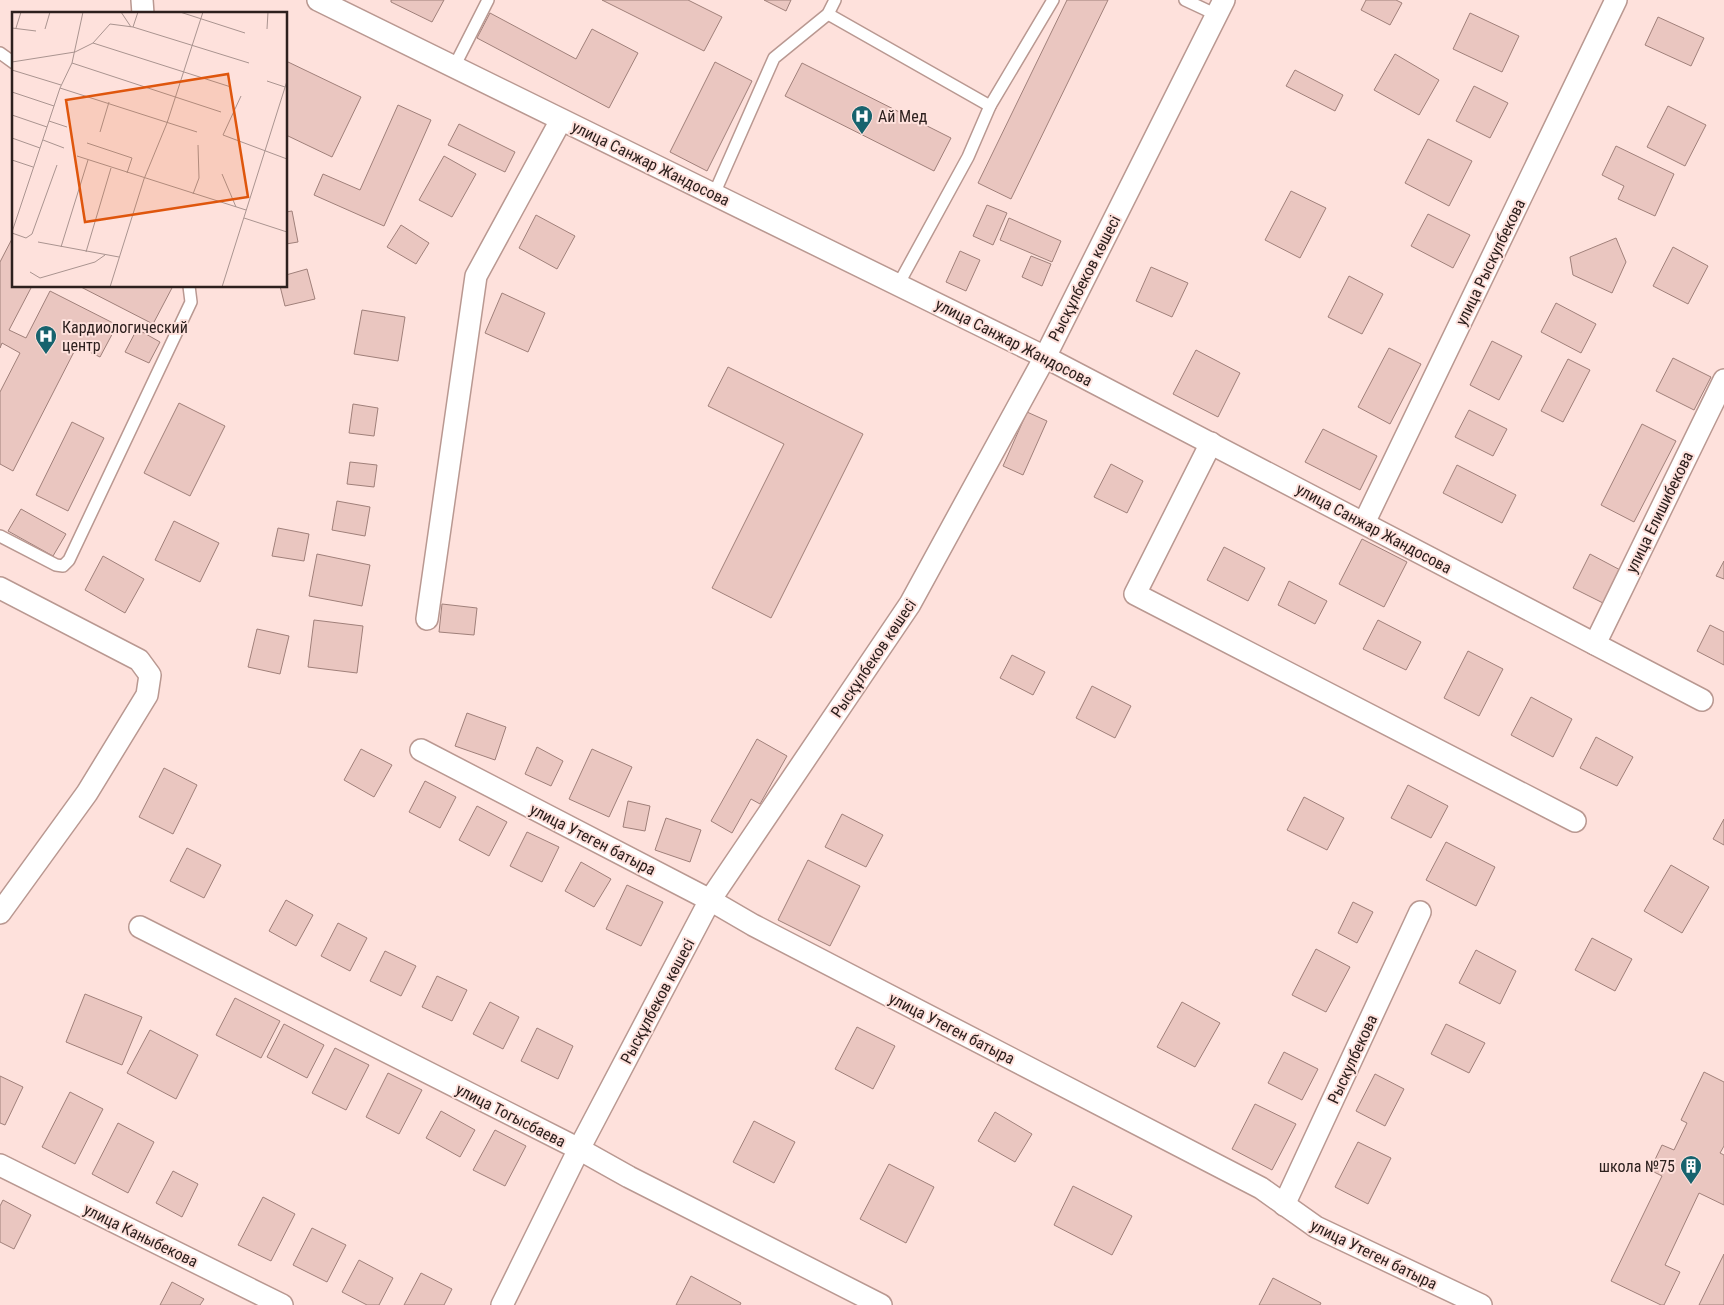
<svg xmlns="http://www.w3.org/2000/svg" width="1724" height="1305" font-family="'Roboto Condensed',sans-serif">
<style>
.building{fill:#eac6c0;stroke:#a0807a}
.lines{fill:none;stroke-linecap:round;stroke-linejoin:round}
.service-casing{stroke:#b99891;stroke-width:14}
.minor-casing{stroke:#b99891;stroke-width:24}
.service{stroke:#fff;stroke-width:11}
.minor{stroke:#fff;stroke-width:21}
.labels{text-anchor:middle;stroke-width:4;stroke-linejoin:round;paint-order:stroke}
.poi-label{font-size:16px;fill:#2d201e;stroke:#fee1dc;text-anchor:start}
.street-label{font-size:16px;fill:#2d201e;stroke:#fee1dc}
.inset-road{fill:none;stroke:#aa9490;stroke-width:1}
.view{fill:#df560d;fill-opacity:0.15;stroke:#df560d;stroke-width:2.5}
.inset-edge{fill:none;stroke:#2d201e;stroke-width:2.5}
</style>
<rect width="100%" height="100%" fill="#fee1dc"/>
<g class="building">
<path d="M 391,0 L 444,0 L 432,22 L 391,2 Z"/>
<path d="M 602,0 L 688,0 L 722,17 L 704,51 Z"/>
<path d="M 764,0 L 791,0 L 786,11 Z"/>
<path d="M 1067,0 L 1108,0 L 1011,199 L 978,183 Z"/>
<path d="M 1366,0 L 1396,0 L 1402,3 L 1390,25 L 1361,10 Z"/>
<path d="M 490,13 L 576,59 L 592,29 L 638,53 L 609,108 L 477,38 Z"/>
<path d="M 1470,13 L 1519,36 L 1502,72 L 1453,49 Z"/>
<path d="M 1658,17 L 1704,38 L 1691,66 L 1645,45 Z"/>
<path d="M 1395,54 L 1439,80 L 1419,115 L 1374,90 Z"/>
<path d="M 286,61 L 361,97 L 332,157 L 286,135 Z"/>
<path d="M 715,62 L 752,81 L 707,171 L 670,152 Z"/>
<path d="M 802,63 L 951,138 L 934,171 L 785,96 Z"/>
<path d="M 1295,70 L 1343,95 L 1335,111 L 1286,86 Z"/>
<path d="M 1474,86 L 1508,103 L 1490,138 L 1456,121 Z"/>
<path d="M 398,105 L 431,120 L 384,226 L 314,195 L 323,174 L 360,190 Z"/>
<path d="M 1668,106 L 1706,125 L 1685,166 L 1647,147 Z"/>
<path d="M 459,124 L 515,152 L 505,172 L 448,145 Z"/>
<path d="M 1428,139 L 1472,161 L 1449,206 L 1405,183 Z"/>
<path d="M 1616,146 L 1674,174 L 1655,216 L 1618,199 L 1624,186 L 1602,175 Z"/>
<path d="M 444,156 L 476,174 L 452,217 L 419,200 Z"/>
<path d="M 1291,191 L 1326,208 L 1300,258 L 1265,240 Z"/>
<path d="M 987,205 L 1007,213 L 993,245 L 973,236 Z"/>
<path d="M 292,211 L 298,242 L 286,244 L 286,212 Z"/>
<path d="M 1428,214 L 1470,235 L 1453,268 L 1411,246 Z"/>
<path d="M 536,215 L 575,236 L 557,269 L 519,248 Z"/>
<path d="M 1009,218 L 1061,241 L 1052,262 L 1000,240 Z"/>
<path d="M 401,225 L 429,243 L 416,264 L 387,247 Z"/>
<path d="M 14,235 L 14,286 L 32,286 L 9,330 L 26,338 L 50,291 L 117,325 L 100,357 L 77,346 L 13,471 L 0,464 L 0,392 L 20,353 L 2,343 L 0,348 L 0,262 Z"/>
<path d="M 1616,238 L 1626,262 L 1612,293 L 1573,275 L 1570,257 Z"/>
<path d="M 1673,247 L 1708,266 L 1688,304 L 1653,286 Z"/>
<path d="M 960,251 L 980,260 L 966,291 L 946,282 Z"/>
<path d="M 1031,256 L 1051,264 L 1042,286 L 1022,277 Z"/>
<path d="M 1151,267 L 1188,283 L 1172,317 L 1136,301 Z"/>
<path d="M 307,269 L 315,299 L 285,306 L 280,286 L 286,286 L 286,275 Z"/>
<path d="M 1349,276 L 1383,294 L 1362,334 L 1328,317 Z"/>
<path d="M 79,286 L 173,286 L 153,324 Z"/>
<path d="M 502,293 L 545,313 L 528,352 L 485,333 Z"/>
<path d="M 1556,303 L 1596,324 L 1581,353 L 1541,332 Z"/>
<path d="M 362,310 L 405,317 L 398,361 L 354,354 Z"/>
<path d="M 137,329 L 160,342 L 149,363 L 125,352 Z"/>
<path d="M 1492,341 L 1522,356 L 1499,400 L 1470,385 Z"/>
<path d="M 1389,348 L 1421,364 L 1390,424 L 1358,407 Z"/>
<path d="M 1196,350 L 1240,373 L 1218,417 L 1173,394 Z"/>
<path d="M 1673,358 L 1711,377 L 1694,410 L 1656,391 Z"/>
<path d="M 1568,359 L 1590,370 L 1563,422 L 1541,411 Z"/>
<path d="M 728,367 L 863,434 L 771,618 L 712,588 L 784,444 L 708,406 Z"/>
<path d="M 179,403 L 225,426 L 190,496 L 144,473 Z"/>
<path d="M 353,404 L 378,408 L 374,436 L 349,433 Z"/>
<path d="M 1469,410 L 1507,429 L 1493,456 L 1455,437 Z"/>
<path d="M 1027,412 L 1047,421 L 1023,475 L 1003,466 Z"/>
<path d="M 72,422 L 104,438 L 68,511 L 36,495 Z"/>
<path d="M 1642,424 L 1676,441 L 1634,522 L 1601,505 Z"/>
<path d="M 1323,429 L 1377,456 L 1360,490 L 1305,462 Z"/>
<path d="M 350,462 L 377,465 L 374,487 L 347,484 Z"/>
<path d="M 1111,464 L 1143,481 L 1127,513 L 1094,497 Z"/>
<path d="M 1457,465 L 1516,495 L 1502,523 L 1443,493 Z"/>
<path d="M 337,501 L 370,507 L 365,536 L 332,530 Z"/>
<path d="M 21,509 L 66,534 L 53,556 L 8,531 Z"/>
<path d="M 174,521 L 219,543 L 200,582 L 155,560 Z"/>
<path d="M 278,528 L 309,534 L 304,561 L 272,556 Z"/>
<path d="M 1362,539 L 1407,562 L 1384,607 L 1339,584 Z"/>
<path d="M 1224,547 L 1265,568 L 1248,601 L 1207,580 Z"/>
<path d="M 317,554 L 370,565 L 362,606 L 309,596 Z"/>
<path d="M 1590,554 L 1624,572 L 1607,605 L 1573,588 Z"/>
<path d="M 103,556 L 144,579 L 125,613 L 85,590 Z"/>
<path d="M 1724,561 L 1724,579 L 1716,576 Z"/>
<path d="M 1289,581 L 1327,601 L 1315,624 L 1278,605 Z"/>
<path d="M 442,604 L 477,608 L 474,635 L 439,632 Z"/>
<path d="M 314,620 L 363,626 L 357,673 L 308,667 Z"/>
<path d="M 1378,620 L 1421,642 L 1406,670 L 1363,649 Z"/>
<path d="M 1710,625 L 1724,632 L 1724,665 L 1697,651 Z"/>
<path d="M 257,629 L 289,636 L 280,674 L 248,667 Z"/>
<path d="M 1468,651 L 1503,669 L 1479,716 L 1444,698 Z"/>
<path d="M 1012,655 L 1045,672 L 1033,695 L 1000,678 Z"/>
<path d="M 1092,686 L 1131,706 L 1115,738 L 1076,718 Z"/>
<path d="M 1531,697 L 1572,719 L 1553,757 L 1511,735 Z"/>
<path d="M 467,713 L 506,727 L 495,760 L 455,746 Z"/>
<path d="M 1596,737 L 1633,757 L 1617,786 L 1580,768 Z"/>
<path d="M 757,739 L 787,756 L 760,804 L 751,799 L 732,833 L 711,821 Z"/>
<path d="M 537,747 L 563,761 L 551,786 L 525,774 Z"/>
<path d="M 361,749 L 392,765 L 374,797 L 344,780 Z"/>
<path d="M 592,749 L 632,767 L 609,817 L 569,799 Z"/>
<path d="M 164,768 L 197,785 L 173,834 L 139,817 Z"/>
<path d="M 425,781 L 456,797 L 440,828 L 409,812 Z"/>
<path d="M 1408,785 L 1448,806 L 1431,838 L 1391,818 Z"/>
<path d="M 1304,797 L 1344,818 L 1327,850 L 1287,830 Z"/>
<path d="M 628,801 L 650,806 L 645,831 L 623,827 Z"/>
<path d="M 477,806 L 507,822 L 489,856 L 459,840 Z"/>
<path d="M 842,814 L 883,835 L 866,867 L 825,847 Z"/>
<path d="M 666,818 L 701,830 L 690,862 L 655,850 Z"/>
<path d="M 1724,819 L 1724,845 L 1713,839 Z"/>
<path d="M 527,832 L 559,847 L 542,882 L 510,866 Z"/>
<path d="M 1446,842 L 1495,867 L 1476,906 L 1426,880 Z"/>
<path d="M 187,848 L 221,865 L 204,898 L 170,881 Z"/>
<path d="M 808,860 L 860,886 L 830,946 L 778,920 Z"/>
<path d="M 581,862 L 611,879 L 594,907 L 565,891 Z"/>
<path d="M 1671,865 L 1709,887 L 1682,933 L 1644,911 Z"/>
<path d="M 627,885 L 663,902 L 641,946 L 606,929 Z"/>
<path d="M 286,900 L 313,915 L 296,946 L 269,931 Z"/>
<path d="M 1353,902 L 1373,912 L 1357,943 L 1338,933 Z"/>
<path d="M 338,923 L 367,938 L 350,971 L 321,956 Z"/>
<path d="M 1592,938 L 1632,959 L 1615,991 L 1575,970 Z"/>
<path d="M 1316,949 L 1350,967 L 1326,1012 L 1292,995 Z"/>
<path d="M 1476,950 L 1516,971 L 1500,1004 L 1459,983 Z"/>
<path d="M 385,951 L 416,966 L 401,996 L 370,981 Z"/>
<path d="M 437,976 L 467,990 L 452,1021 L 422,1007 Z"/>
<path d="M 85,994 L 142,1017 L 122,1065 L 66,1042 Z"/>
<path d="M 235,998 L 280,1021 L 261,1058 L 216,1035 Z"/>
<path d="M 490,1002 L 519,1017 L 503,1049 L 473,1034 Z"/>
<path d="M 1182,1002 L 1220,1023 L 1195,1067 L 1157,1047 Z"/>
<path d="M 284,1024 L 324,1045 L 307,1078 L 267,1057 Z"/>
<path d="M 1446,1024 L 1485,1043 L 1469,1073 L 1431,1054 Z"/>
<path d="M 857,1027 L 895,1046 L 873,1089 L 835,1069 Z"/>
<path d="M 537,1028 L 573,1046 L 558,1079 L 521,1061 Z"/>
<path d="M 150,1030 L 198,1055 L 176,1099 L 127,1073 Z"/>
<path d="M 335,1048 L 369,1065 L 346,1110 L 312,1093 Z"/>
<path d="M 1284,1052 L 1318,1069 L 1302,1100 L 1268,1083 Z"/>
<path d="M 1704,1072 L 1724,1082 L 1724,1146 L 1720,1153 L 1724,1155 L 1724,1205 L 1699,1193 L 1665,1265 L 1680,1272 L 1664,1305 L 1661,1305 L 1611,1281 L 1662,1176 L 1650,1170 L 1662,1145 L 1674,1150 L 1687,1123 L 1681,1120 Z"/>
<path d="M 388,1073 L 422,1090 L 399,1134 L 366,1117 Z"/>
<path d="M 1375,1074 L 1404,1089 L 1385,1126 L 1356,1111 Z"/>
<path d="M 0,1076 L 23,1087 L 5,1125 L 0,1123 Z"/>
<path d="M 70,1092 L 103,1109 L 75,1164 L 42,1147 Z"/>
<path d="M 1255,1104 L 1296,1124 L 1272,1170 L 1232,1149 Z"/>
<path d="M 441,1111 L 475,1130 L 460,1157 L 426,1138 Z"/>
<path d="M 995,1112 L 1032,1134 L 1015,1162 L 978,1141 Z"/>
<path d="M 754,1121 L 795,1142 L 774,1183 L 733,1162 Z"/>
<path d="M 118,1123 L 154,1142 L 128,1193 L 92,1174 Z"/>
<path d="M 495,1130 L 526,1146 L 505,1186 L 473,1170 Z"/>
<path d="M 1358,1142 L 1391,1158 L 1368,1204 L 1335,1187 Z"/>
<path d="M 889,1164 L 934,1187 L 906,1243 L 860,1219 Z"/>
<path d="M 173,1171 L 198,1184 L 182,1217 L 156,1203 Z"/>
<path d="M 1073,1186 L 1132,1216 L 1112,1255 L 1054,1225 Z"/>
<path d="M 263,1197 L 295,1214 L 271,1261 L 238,1245 Z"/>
<path d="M 3,1200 L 31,1215 L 14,1249 L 0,1242 L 0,1206 Z"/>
<path d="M 312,1228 L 346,1245 L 327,1282 L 293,1265 Z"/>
<path d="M 1724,1254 L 1724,1305 L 1699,1305 Z"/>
<path d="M 359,1260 L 393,1278 L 379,1305 L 367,1305 L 342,1292 Z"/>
<path d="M 421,1273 L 452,1289 L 444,1305 L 404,1305 Z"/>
<path d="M 691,1276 L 741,1303 L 740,1305 L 676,1305 Z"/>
<path d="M 1273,1278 L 1321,1303 L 1320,1305 L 1259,1305 Z"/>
<path d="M 172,1282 L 204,1299 L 200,1305 L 160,1305 Z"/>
</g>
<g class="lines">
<g class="service-casing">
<g id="service">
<path d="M 1185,0 L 1217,15"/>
<path d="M 828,14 L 990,106"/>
<path d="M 0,53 L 14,63"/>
<path d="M 454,67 L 488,0"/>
<path d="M 714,194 L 774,58 L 828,14 L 835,0"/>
<path d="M 898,285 L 968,157 L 990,106 L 1053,0"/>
<path d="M 0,536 L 56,565 L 63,566 L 69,560 L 191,302 L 189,286"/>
</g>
</g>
<g class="minor-casing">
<g id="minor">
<path d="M 142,0 L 143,14"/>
<path d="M 318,0 L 1045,357 L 1702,700"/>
<path d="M 1211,443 L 1135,594 L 1575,821"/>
<path d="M 1364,523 L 1616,0"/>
<path d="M 0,588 L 139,660 L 150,675 L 147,695 L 87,793 L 0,913"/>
<path d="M 427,619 L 476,276 L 561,120"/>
<path d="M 1595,644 L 1724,380"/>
<path d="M 421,750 L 710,900 L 753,925 L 1261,1188 L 1316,1227 L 1481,1305"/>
<path d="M 140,927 L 579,1149 L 629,1177 L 881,1305"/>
<path d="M 0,1165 L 282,1305"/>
<path d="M 1284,1205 L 1420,912"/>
<path d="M 502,1305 L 579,1149 L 710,900 L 910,604 L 1045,357 L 1224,0"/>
</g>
</g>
<use href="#service" class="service"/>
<use href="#minor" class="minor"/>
</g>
<defs>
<g id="hospital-pin" transform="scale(1.125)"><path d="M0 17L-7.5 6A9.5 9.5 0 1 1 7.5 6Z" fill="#17636e" stroke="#fee1dc"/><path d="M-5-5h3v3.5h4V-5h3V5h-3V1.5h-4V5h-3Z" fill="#fff"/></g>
<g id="building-pin" transform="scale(1.125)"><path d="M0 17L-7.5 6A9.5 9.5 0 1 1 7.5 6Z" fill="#17636e" stroke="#fee1dc"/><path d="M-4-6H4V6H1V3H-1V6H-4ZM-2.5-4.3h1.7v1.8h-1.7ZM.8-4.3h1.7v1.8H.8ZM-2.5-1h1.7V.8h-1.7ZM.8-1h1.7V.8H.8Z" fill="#fff"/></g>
</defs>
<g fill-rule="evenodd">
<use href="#hospital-pin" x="862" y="116"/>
<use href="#hospital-pin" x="46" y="336"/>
<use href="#building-pin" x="1691" y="1166"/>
</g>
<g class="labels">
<g class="poi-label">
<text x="878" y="122">Ай Мед</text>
<text x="62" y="333">Кардиологический<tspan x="62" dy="18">центр</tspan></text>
<text x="1675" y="1172" text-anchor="end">школа №75</text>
</g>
<g class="street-label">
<text transform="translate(651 163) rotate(26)" y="6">улица Санжар Жандосова</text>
<text transform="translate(1490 262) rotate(-64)" y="6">улица Рыскулбекова</text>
<text transform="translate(1084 278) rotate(-63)" y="6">Рысқұлбеков көшесі</text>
<text transform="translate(1014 342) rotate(27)" y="6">улица Санжар Жандосова</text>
<text transform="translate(1659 512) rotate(-64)" y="6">улица Елишибекова</text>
<text transform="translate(1374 528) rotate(28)" y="6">улица Санжар Жандосова</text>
<text transform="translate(873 658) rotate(-56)" y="6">Рысқұлбеков көшесі</text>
<text transform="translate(593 839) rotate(27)" y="6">улица Утеген батыра</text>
<text transform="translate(657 1001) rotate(-62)" y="6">Рысқұлбеков көшесі</text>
<text transform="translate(952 1028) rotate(27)" y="6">улица Утеген батыра</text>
<text transform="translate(1352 1059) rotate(-65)" y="6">Рыскулбекова</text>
<text transform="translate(511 1115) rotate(27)" y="6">улица Тогысбаева</text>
<text transform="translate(141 1235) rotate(26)" y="6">улица Каныбекова</text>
<text transform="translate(1374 1254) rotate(26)" y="6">улица Утеген батыра</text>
</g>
</g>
<g transform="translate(12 12)">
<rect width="275" height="275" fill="#fee1dc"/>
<path class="inset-road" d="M 109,0 L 119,15M 168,0 L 233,21M 121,15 L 126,0M 0,16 L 24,19M 4,16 L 9,0M 33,17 L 38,0M 255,17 L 256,0M 81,31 L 219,75M 0,50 L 63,40 L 81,31 L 98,12 L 121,15 L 237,51M 60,51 L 209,100M 0,58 L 49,73M 255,69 L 273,75M 48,76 L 185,120M 0,80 L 42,94M 229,84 L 211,123 L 275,147M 0,103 L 35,115M 37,109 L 55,115M 88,120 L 97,90M 0,126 L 28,136M 31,128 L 52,136M 75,131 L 120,146 L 115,161M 65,144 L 234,198M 0,148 L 21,155M 210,162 L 224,195M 181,182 L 187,166 L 186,133M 232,206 L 275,220M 0,220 L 48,76 L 60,51 L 71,0M 0,221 L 14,226 L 20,222 L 45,153M 26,230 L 107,245M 49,235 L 76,148M 74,240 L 99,156M 18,260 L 28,266 L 83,250 L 93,243M 98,275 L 132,167 L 155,111 L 191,0M 210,275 L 275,69"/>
<path class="view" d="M 216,62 L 236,185 L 73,210 L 54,88 Z"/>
<rect width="275" height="275" class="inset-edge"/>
</g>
</svg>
